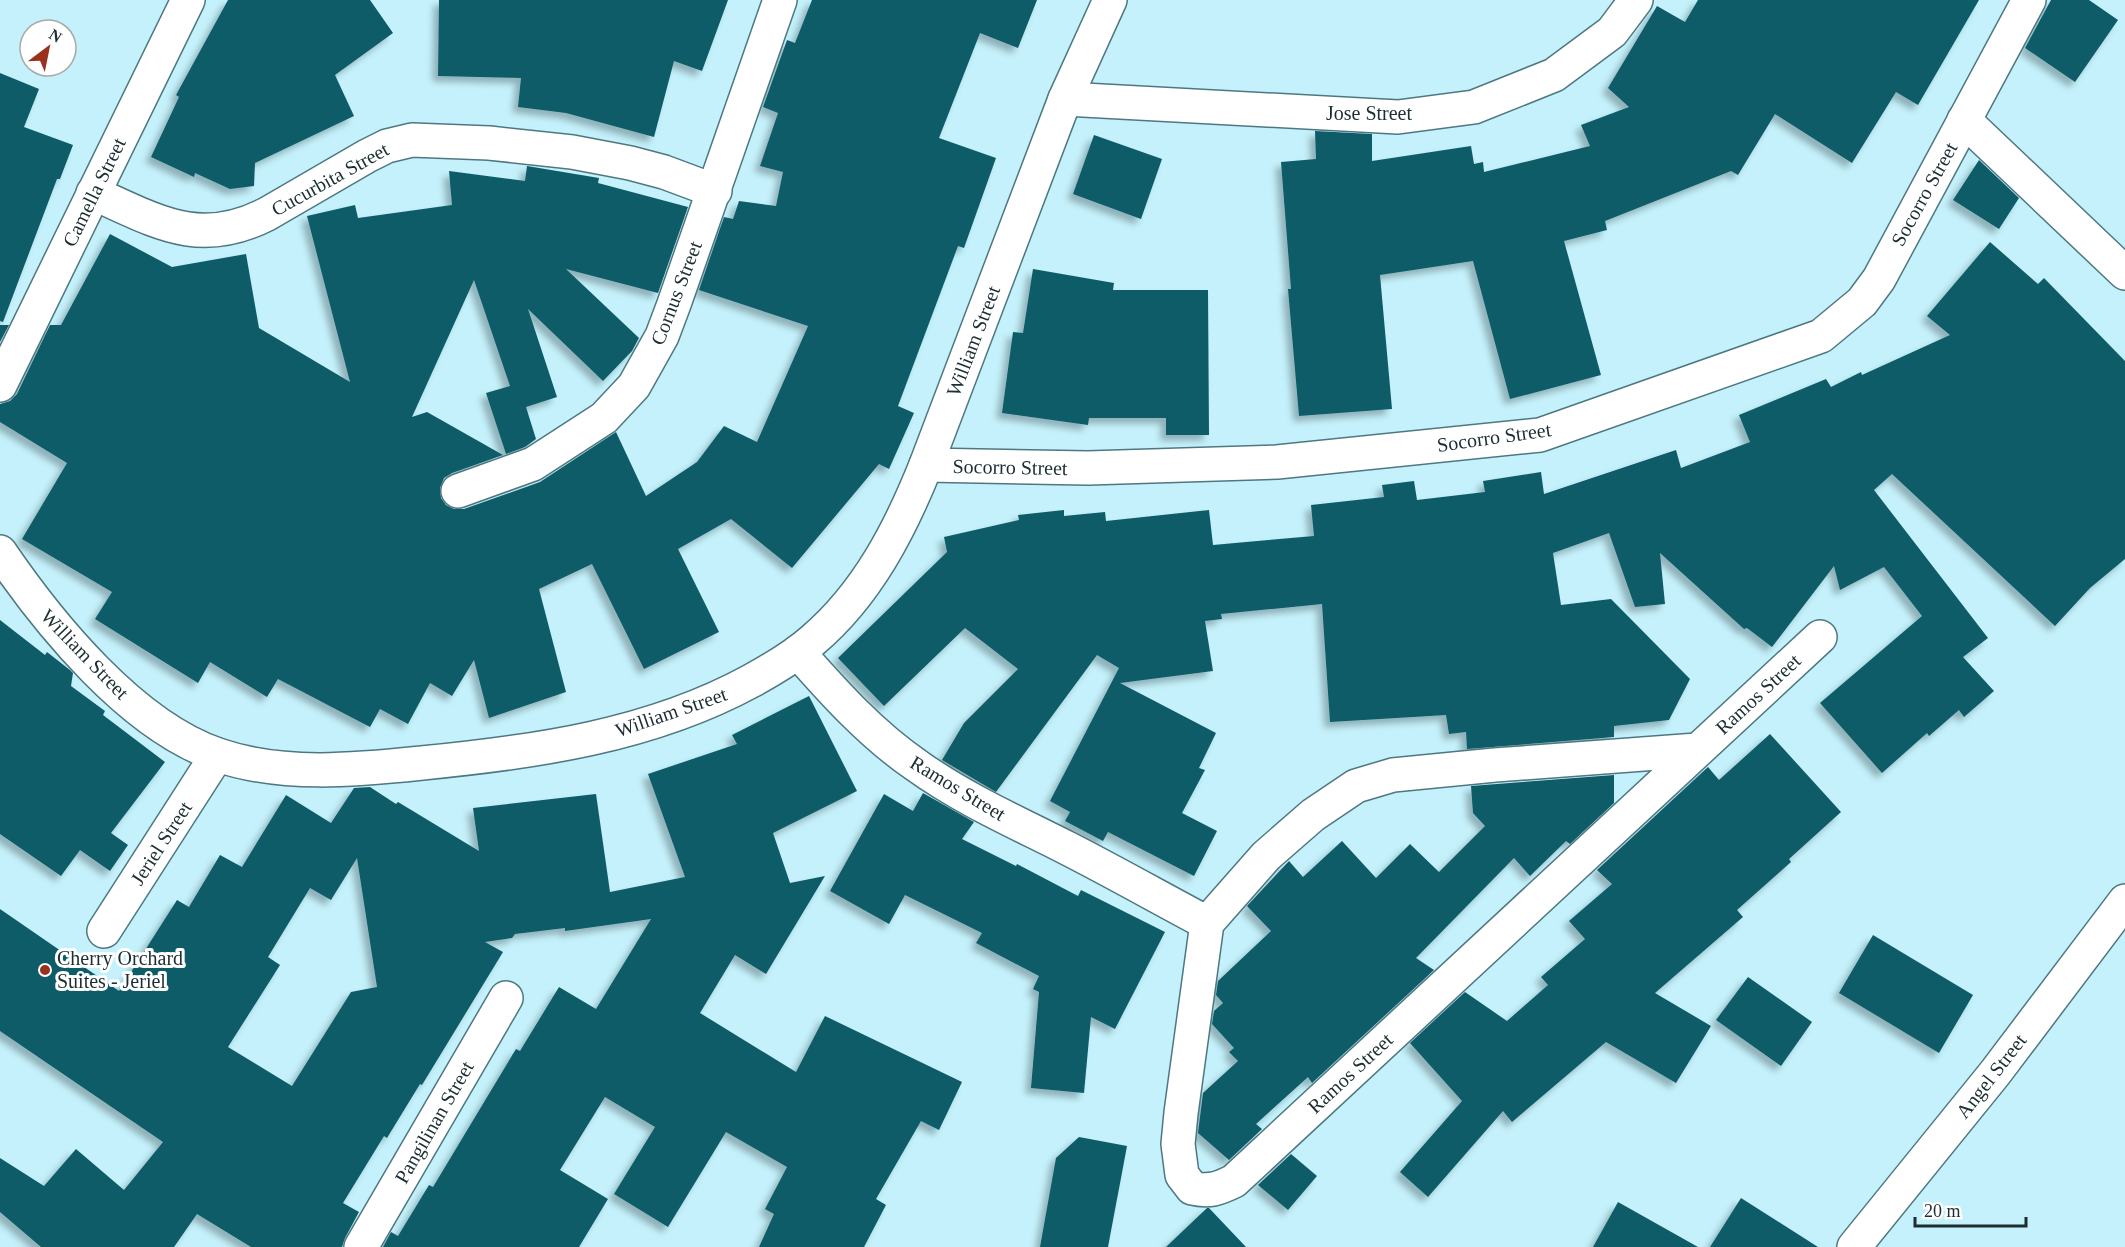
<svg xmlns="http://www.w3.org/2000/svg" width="2125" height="1247" font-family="'Times New Roman',serif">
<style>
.building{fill:#0f5b68;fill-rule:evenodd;filter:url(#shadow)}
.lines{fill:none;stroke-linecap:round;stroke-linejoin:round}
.street-casing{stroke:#4e7881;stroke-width:36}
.street{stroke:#fff;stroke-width:33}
.poi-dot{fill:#9a311d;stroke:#fff;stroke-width:2}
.labels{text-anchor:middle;stroke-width:6;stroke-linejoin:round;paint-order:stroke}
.street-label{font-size:20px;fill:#1c2e31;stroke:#fff}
.poi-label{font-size:20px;fill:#1c2e31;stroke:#fff;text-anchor:start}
</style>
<defs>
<filter id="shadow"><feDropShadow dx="-5.5" dy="5.5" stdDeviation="3" flood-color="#0004"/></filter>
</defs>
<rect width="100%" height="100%" fill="#c4f1fb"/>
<g class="building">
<path d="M 228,0 L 370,0 L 393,33 L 335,75 L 354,116 L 255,163 L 254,186 L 230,189 L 195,173 L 194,177 L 151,157 L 179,97 L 176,95 Z"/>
<path d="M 439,0 L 728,0 L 702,71 L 674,61 L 654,137 L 566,113 L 518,107 L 521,78 L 438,76 Z"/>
<path d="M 812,0 L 1037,0 L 1018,48 L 980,33 L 939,138 L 996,158 L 964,248 L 958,246 L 898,406 L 914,413 L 889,469 L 879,464 L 792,568 L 731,519 L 678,549 L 719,632 L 644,669 L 592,564 L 539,589 L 566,692 L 489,718 L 474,660 L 452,696 L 430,683 L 408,724 L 380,709 L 370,727 L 278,679 L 267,697 L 210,662 L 198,683 L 95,619 L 112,592 L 22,539 L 67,463 L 0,422 L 0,404 L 10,401 L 17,394 L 50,325 L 61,325 L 110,234 L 172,267 L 246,254 L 259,328 L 350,382 L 307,216 L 355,205 L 358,218 L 452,205 L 449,171 L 525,181 L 527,166 L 599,178 L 598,183 L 688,207 L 658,293 L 566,269 L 639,338 L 632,351 L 603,381 L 528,309 L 557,397 L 526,407 L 536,439 L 525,447 L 506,454 L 486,393 L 510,386 L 474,280 L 412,417 L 427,412 L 503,455 L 452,473 L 444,478 L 440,488 L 441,498 L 446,505 L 454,509 L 464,509 L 540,482 L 616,432 L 646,496 L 697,462 L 724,426 L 757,442 L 808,326 L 699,290 L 724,217 L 733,219 L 739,201 L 776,206 L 783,172 L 760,166 L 778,113 L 763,107 L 787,40 L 795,43 Z"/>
<path d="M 1698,0 L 1979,0 L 1918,105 L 1896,92 L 1852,163 L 1775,114 L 1738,175 L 1731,171 L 1605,221 L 1607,230 L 1564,241 L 1601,375 L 1510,399 L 1473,261 L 1380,275 L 1392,409 L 1299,416 L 1288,289 L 1291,289 L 1281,162 L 1316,159 L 1315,131 L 1372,134 L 1372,161 L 1471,146 L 1474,164 L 1483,162 L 1484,172 L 1590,146 L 1581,125 L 1629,107 L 1608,88 L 1657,6 L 1685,22 Z"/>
<path d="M 2051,0 L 2089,0 L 2118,20 L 2075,82 L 2025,48 Z"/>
<path d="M 0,73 L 39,89 L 24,127 L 73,145 L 60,179 L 57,179 L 3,322 L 0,321 Z"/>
<path d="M 1094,135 L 1162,159 L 1141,219 L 1073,194 Z"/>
<path d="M 1979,160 L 2019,198 L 1999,229 L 1953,200 Z"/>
<path d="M 1990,242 L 2038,284 L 2044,278 L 2125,361 L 2125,559 L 2090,588 L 2055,626 L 1892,474 L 1874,490 L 1988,638 L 1963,657 L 1994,691 L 1964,717 L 1959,710 L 1929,736 L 1927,733 L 1882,773 L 1820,703 L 1922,616 L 1884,567 L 1840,590 L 1834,566 L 1772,647 L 1747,628 L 1744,629 L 1660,553 L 1665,604 L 1635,607 L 1609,533 L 1553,553 L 1561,605 L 1611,599 L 1690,679 L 1669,720 L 1614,726 L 1614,737 L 1467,749 L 1466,732 L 1449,734 L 1446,715 L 1330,722 L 1322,604 L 1221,614 L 1222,619 L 1205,621 L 1213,671 L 1120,683 L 1216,733 L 1199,768 L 1205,770 L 1182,813 L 1217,831 L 1194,876 L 1108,832 L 1103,841 L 1065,821 L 1070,812 L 1050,801 L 1119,668 L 1097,655 L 996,792 L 942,760 L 964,723 L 1018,669 L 965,628 L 884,706 L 838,658 L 947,552 L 944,537 L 1019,520 L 1018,515 L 1064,510 L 1064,516 L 1105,512 L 1106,521 L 1209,510 L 1213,545 L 1314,536 L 1311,505 L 1384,497 L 1382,485 L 1414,481 L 1417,500 L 1485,492 L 1483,481 L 1541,472 L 1544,494 L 1676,450 L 1681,468 L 1750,442 L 1739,415 L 1826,379 L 1831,387 L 1861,372 L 1862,375 L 1950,335 L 1927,316 Z"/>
<path d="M 1033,269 L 1114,283 L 1113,290 L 1208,290 L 1209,435 L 1166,435 L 1166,418 L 1089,418 L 1088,425 L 1002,413 L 1013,332 L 1023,333 Z"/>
<path d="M 0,325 L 9,325 L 0,342 Z"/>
<path d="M 0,620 L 45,655 L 47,652 L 70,670 L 73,673 L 71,686 L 105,711 L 103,715 L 165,762 L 111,833 L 128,845 L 110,871 L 80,850 L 61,876 L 0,834 Z"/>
<path d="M 809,696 L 857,791 L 773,833 L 790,883 L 825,876 L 766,974 L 735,955 L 700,1013 L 796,1072 L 825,1016 L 962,1082 L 939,1130 L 921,1121 L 876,1199 L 886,1205 L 864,1247 L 759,1247 L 774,1214 L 765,1209 L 787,1167 L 726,1132 L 668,1227 L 614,1194 L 655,1127 L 605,1097 L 560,1170 L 608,1199 L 579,1247 L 383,1247 L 391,1232 L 398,1236 L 429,1185 L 433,1187 L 516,1049 L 520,1051 L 559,987 L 596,1009 L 651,919 L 565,931 L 565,928 L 515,934 L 512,938 L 485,942 L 503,952 L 422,1085 L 420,1084 L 387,1138 L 384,1136 L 343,1203 L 359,1212 L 345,1238 L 342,1247 L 251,1247 L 197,1214 L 174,1247 L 41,1247 L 0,1212 L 0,1158 L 44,1186 L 76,1149 L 124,1190 L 163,1142 L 0,1031 L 0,909 L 119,991 L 177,900 L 189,907 L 220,855 L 242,867 L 286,795 L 331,823 L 354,788 L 370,787 L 396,804 L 398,802 L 479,851 L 473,808 L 596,794 L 610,892 L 685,877 L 648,774 L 737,744 L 732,735 ZM 357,858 L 377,987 L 351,992 L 292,1086 L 228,1047 L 280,965 L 268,957 L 310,888 L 331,900 Z"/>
<path d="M 1770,734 L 1841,812 L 1789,859 L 1791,862 L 1737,910 L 1743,917 L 1655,993 L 1711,1026 L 1676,1083 L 1606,1042 L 1512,1122 L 1503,1111 L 1428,1197 L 1400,1172 L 1462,1101 L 1410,1043 L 1465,992 L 1507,1021 L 1548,985 L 1541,977 L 1585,939 L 1569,921 L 1612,884 L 1597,870 L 1708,767 L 1719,780 Z"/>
<path d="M 1614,775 L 1614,803 L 1570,844 L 1566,841 L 1530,876 L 1514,858 L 1416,958 L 1434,970 L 1312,1083 L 1308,1077 L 1256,1124 L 1262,1129 L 1229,1160 L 1198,1133 L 1203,1093 L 1238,1061 L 1229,1052 L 1234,1048 L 1212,1024 L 1214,1011 L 1223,1003 L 1216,995 L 1218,981 L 1271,931 L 1247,906 L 1289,861 L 1303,877 L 1342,841 L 1376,878 L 1410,844 L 1439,872 L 1485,826 L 1473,813 L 1471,786 Z"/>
<path d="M 923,793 L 974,822 L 962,839 L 1016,866 L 1017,864 L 1078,896 L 1081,890 L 1165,932 L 1115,1029 L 1091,1017 L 1084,1093 L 1031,1088 L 1039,992 L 1033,989 L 1039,976 L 976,943 L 982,933 L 905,895 L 889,924 L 830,891 L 884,794 L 913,811 Z"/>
<path d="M 1873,935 L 1973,995 L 1939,1053 L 1839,993 Z"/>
<path d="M 1748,977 L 1812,1022 L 1781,1066 L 1716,1020 Z"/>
<path d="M 1079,1137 L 1127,1146 L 1108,1247 L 1040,1247 L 1056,1158 Z"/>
<path d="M 1291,1154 L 1317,1176 L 1288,1210 L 1258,1185 Z"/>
<path d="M 1741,1198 L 1818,1247 L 1710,1247 Z"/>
<path d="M 1618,1202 L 1698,1247 L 1593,1247 Z"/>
<path d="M 1207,1208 L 1209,1208 L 1246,1247 L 1166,1247 Z"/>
</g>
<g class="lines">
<g class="street-casing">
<g id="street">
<path d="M 1065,99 L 1398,117 L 1474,107 L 1554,75 L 1612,32 L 1636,0"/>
<path d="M 1964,120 L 2125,273"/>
<path d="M 93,193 C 156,221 199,249 267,214 L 367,156 L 387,146 L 412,140 L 489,143 L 572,152 L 630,163 L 664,172 L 715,191"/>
<path d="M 0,385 L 188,0"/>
<path d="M 926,465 L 1088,468 L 1277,462 L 1540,435 L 1821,336 L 1862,302 L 1879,279 L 2029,0"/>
<path d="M 458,491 L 533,464 L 604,418 L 634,386 L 662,336 L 674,304 L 780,0"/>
<path d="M 0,552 C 49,624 132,726 218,755 C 282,777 355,770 422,763 C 535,752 650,736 751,681 C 773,669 795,656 813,640 C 867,594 900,530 926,465 L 1065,99 L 1110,0"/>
<path d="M 798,652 C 834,693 871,734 916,765 C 963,799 1016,822 1067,848 C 1114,872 1160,898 1207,923"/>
<path d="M 1697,750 L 1495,765 L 1393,775 L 1356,786 L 1313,815 L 1266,856 L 1207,923 L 1181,1113 L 1178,1144 L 1182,1175 L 1192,1188 C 1209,1192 1218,1189 1234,1181 L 1820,637"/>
<path d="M 104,931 L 217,755"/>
<path d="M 361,1247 L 506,998"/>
<path d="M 1854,1247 L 1995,1073 L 2125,901"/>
</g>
</g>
<use href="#street" class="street"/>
</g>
<circle class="poi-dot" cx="45" cy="970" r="6"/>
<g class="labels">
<g class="street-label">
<text x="1369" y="120">Jose Street</text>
<text transform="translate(330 179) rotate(-29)" y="7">Cucurbita Street</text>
<text transform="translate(94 192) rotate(-64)" y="7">Camella Street</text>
<text transform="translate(1924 194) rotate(-61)" y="7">Socorro Street</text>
<text transform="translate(676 293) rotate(-69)" y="7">Cornus Street</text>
<text transform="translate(973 341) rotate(-69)" y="7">William Street</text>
<text transform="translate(1494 437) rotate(-8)" y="7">Socorro Street</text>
<text transform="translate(1010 467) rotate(1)" y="7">Socorro Street</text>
<text transform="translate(85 654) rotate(46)" y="7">William Street</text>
<text transform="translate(1758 694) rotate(-43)" y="7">Ramos Street</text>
<text transform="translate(671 712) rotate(-19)" y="7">William Street</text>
<text transform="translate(958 788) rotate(31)" y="7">Ramos Street</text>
<text transform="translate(161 843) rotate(-57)" y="7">Jeriel Street</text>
<text transform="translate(1350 1073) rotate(-43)" y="7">Ramos Street</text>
<text transform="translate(1991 1076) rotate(-52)" y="7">Angel Street</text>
<text transform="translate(434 1122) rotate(-60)" y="7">Pangilinan Street</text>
</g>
<g class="poi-label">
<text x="57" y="965">Cherry Orchard<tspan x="57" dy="23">Suites - Jeriel</tspan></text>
</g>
</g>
<g transform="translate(48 48) rotate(32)"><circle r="28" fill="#ffffff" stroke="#a4abad" stroke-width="1.5"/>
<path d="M0-4.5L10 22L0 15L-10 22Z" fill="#9a311d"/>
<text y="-9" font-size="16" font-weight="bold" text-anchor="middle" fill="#1c2e31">N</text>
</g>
<path d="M1915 1217v9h111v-9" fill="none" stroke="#1c2e31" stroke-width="3"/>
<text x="1924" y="1217" font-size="18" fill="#1c2e31" stroke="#ffffff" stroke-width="4.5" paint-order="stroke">20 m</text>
</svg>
